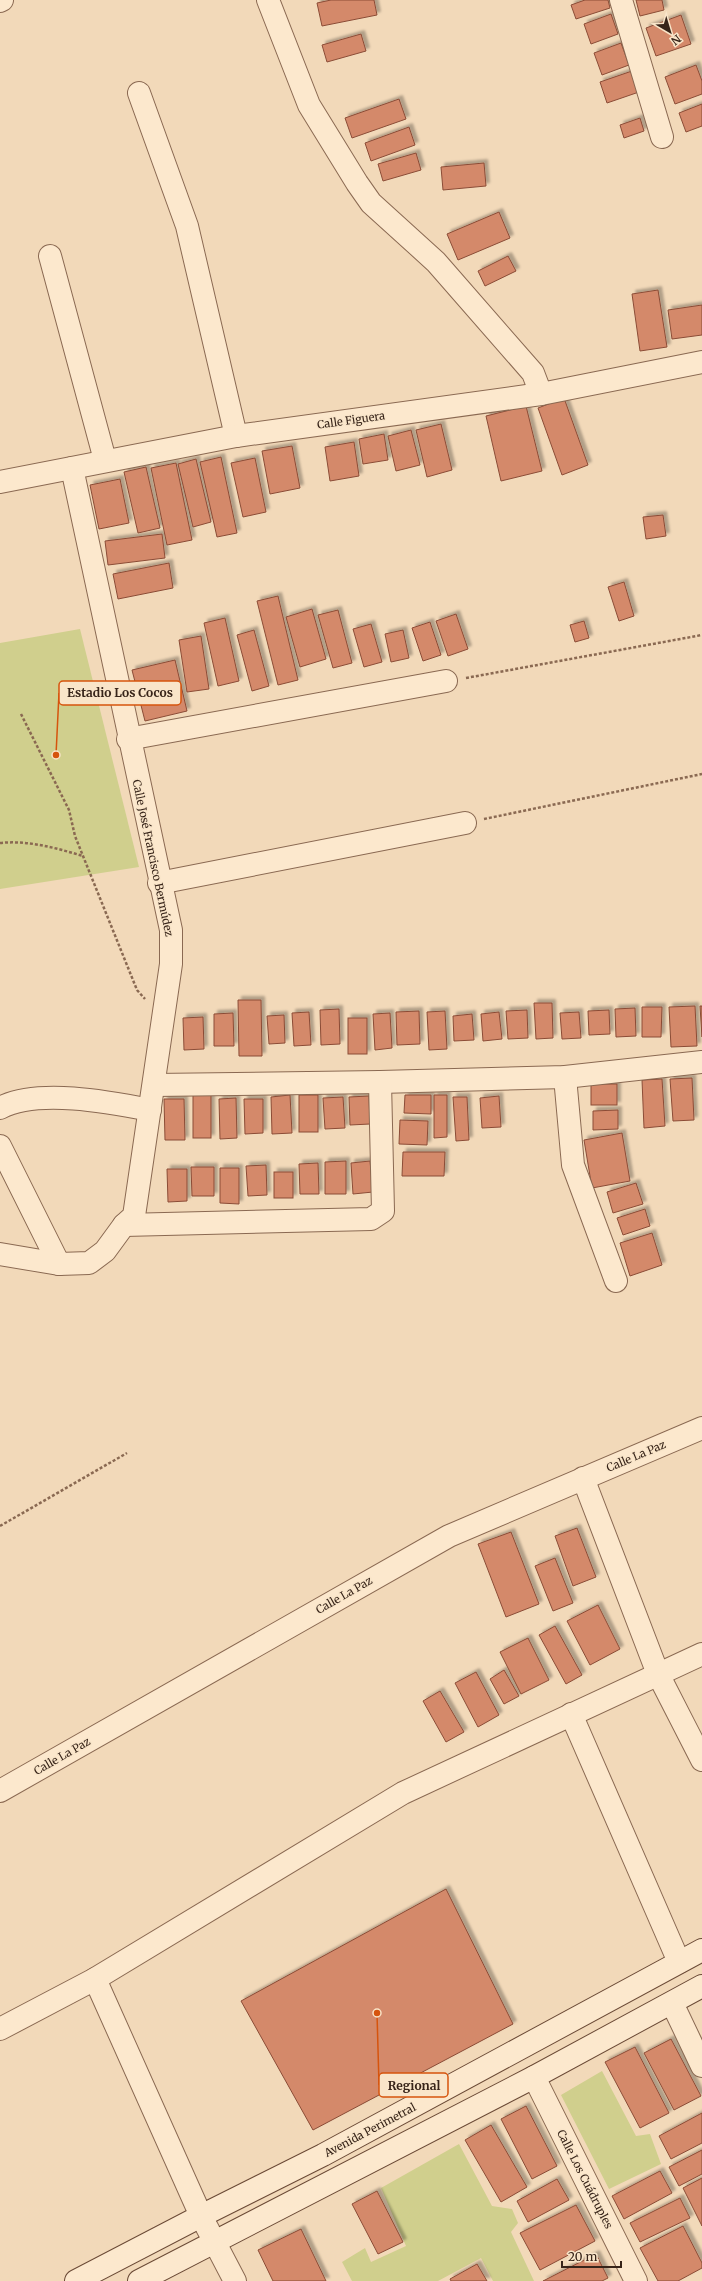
<svg xmlns="http://www.w3.org/2000/svg" width="702" height="2281" font-family="Merriweather,serif">
<style>
.green{fill:#d0cf8d}
.building{fill:#d4896b;stroke:#8b4c36;filter:url(#shadow)}
.lines{fill:none;stroke-linecap:round;stroke-linejoin:round}
.street-casing{stroke:#8a6952;stroke-width:24}
.secondary-casing{stroke:#6b4a36;stroke-width:24}
.path{stroke:#8a6952;stroke-width:2.5;stroke-dasharray:3 2;stroke-linecap:butt}
.street{stroke:#fce8cd;stroke-width:22}
.secondary{stroke:#fce8cd;stroke-width:22}
.labels{text-anchor:middle;stroke-width:3;stroke-linejoin:round;paint-order:stroke}
.street-label{font-size:11px;fill:#372419;stroke:#f9e5c9}
.leader{fill:none;stroke:#d6540d;stroke-width:1.5}
.callout-dot{fill:#d6540d;stroke:#f9e5c9;stroke-width:1.5}
.callout{fill:#f9e5c9;stroke:#d6540d;stroke-width:1.5}
.callout-label{font-size:12px;text-anchor:middle;font-weight:bold;fill:#372419}
</style>
<defs>
<filter id="shadow"><feDropShadow dx="3.5" dy="-3.5" stdDeviation="1" flood-color="#0004"/></filter>
</defs>
<rect width="100%" height="100%" fill="#f2d9b9"/>
<g class="green">
<path d="M 80,629 L 139,867 L 0,889 L 0,643 Z"/>
<path d="M 602,2071 L 636,2136 L 650,2134 L 661,2164 L 609,2189 L 561,2095 Z"/>
<path d="M 459,2144 L 492,2206 L 512,2209 L 518,2223 L 511,2232 L 534,2281 L 493,2281 L 481,2258 L 438,2281 L 352,2281 L 342,2262 L 365,2248 L 371,2262 L 406,2246 L 381,2188 Z"/>
</g>
<g class="building">
<path d="M 331,0 L 374,0 L 377,15 L 322,26 L 317,3 Z"/>
<path d="M 585,0 L 608,0 L 610,8 L 576,19 L 571,5 Z"/>
<path d="M 636,0 L 662,0 L 664,10 L 640,16 Z"/>
<path d="M 611,14 L 618,34 L 591,44 L 584,24 Z"/>
<path d="M 681,15 L 691,44 L 656,56 L 646,28 Z"/>
<path d="M 361,34 L 366,51 L 327,62 L 322,45 Z"/>
<path d="M 621,43 L 629,65 L 602,75 L 594,53 Z"/>
<path d="M 696,65 L 702,81 L 702,94 L 675,104 L 665,77 Z"/>
<path d="M 632,71 L 639,92 L 607,103 L 600,82 Z"/>
<path d="M 399,99 L 406,119 L 352,138 L 345,118 Z"/>
<path d="M 702,104 L 702,126 L 686,132 L 679,113 Z"/>
<path d="M 640,118 L 644,131 L 624,138 L 620,125 Z"/>
<path d="M 409,127 L 415,145 L 371,161 L 365,143 Z"/>
<path d="M 416,153 L 421,170 L 383,181 L 378,164 Z"/>
<path d="M 484,163 L 486,186 L 443,190 L 441,167 Z"/>
<path d="M 499,212 L 510,238 L 458,260 L 447,234 Z"/>
<path d="M 508,256 L 516,271 L 485,286 L 478,271 Z"/>
<path d="M 658,290 L 667,347 L 640,351 L 632,294 Z"/>
<path d="M 702,305 L 702,335 L 672,339 L 668,310 Z"/>
<path d="M 564,398 L 588,465 L 562,475 L 538,408 Z"/>
<path d="M 526,406 L 542,471 L 501,481 L 486,416 Z"/>
<path d="M 441,424 L 452,470 L 427,477 L 416,430 Z"/>
<path d="M 411,430 L 420,465 L 396,471 L 388,436 Z"/>
<path d="M 384,434 L 388,460 L 363,464 L 359,439 Z"/>
<path d="M 354,442 L 359,476 L 330,481 L 325,447 Z"/>
<path d="M 292,446 L 300,488 L 270,494 L 262,451 Z"/>
<path d="M 221,457 L 237,533 L 217,537 L 200,462 Z"/>
<path d="M 255,458 L 266,512 L 243,517 L 231,463 Z"/>
<path d="M 196,459 L 211,522 L 193,527 L 178,464 Z"/>
<path d="M 176,463 L 192,540 L 167,545 L 151,468 Z"/>
<path d="M 146,467 L 160,528 L 138,533 L 124,472 Z"/>
<path d="M 120,479 L 129,523 L 99,529 L 90,485 Z"/>
<path d="M 663,515 L 666,536 L 646,539 L 643,517 Z"/>
<path d="M 162,534 L 165,558 L 108,565 L 105,541 Z"/>
<path d="M 169,563 L 173,588 L 118,599 L 113,574 Z"/>
<path d="M 624,582 L 634,616 L 619,621 L 608,587 Z"/>
<path d="M 278,596 L 298,680 L 278,685 L 257,601 Z"/>
<path d="M 312,609 L 326,659 L 300,667 L 286,617 Z"/>
<path d="M 338,610 L 352,663 L 333,668 L 318,615 Z"/>
<path d="M 456,614 L 468,649 L 448,656 L 436,621 Z"/>
<path d="M 225,618 L 239,681 L 218,686 L 204,623 Z"/>
<path d="M 584,621 L 589,638 L 575,642 L 570,625 Z"/>
<path d="M 430,622 L 441,655 L 423,661 L 412,628 Z"/>
<path d="M 371,624 L 382,662 L 364,667 L 353,629 Z"/>
<path d="M 254,630 L 269,686 L 252,691 L 237,635 Z"/>
<path d="M 403,630 L 409,658 L 391,662 L 385,634 Z"/>
<path d="M 201,636 L 209,689 L 187,692 L 179,640 Z"/>
<path d="M 175,660 L 187,711 L 145,721 L 132,670 Z"/>
<path d="M 238,1000 L 261,1000 L 262,1056 L 239,1056 Z"/>
<path d="M 534,1003 L 552,1003 L 553,1038 L 536,1039 Z"/>
<path d="M 695,1006 L 697,1046 L 671,1047 L 669,1007 Z"/>
<path d="M 700,1006 L 702,1006 L 702,1037 Z"/>
<path d="M 642,1007 L 662,1007 L 661,1037 L 642,1037 Z"/>
<path d="M 635,1008 L 636,1036 L 616,1037 L 615,1009 Z"/>
<path d="M 339,1009 L 340,1044 L 321,1045 L 320,1010 Z"/>
<path d="M 527,1010 L 528,1038 L 508,1039 L 506,1011 Z"/>
<path d="M 609,1010 L 610,1034 L 589,1035 L 588,1011 Z"/>
<path d="M 419,1011 L 420,1044 L 397,1045 L 396,1012 Z"/>
<path d="M 445,1011 L 447,1049 L 429,1050 L 427,1012 Z"/>
<path d="M 309,1012 L 311,1045 L 294,1046 L 292,1013 Z"/>
<path d="M 499,1012 L 502,1039 L 483,1041 L 481,1014 Z"/>
<path d="M 579,1012 L 581,1038 L 562,1039 L 560,1013 Z"/>
<path d="M 233,1013 L 234,1046 L 214,1046 L 214,1014 Z"/>
<path d="M 390,1013 L 392,1048 L 375,1050 L 373,1014 Z"/>
<path d="M 472,1014 L 474,1040 L 454,1041 L 453,1016 Z"/>
<path d="M 284,1015 L 285,1043 L 269,1044 L 267,1016 Z"/>
<path d="M 203,1017 L 204,1049 L 184,1050 L 183,1018 Z"/>
<rect x="348" y="1018" width="19" height="36"/>
<path d="M 692,1078 L 694,1120 L 673,1121 L 670,1079 Z"/>
<path d="M 662,1079 L 665,1126 L 644,1128 L 642,1080 Z"/>
<rect x="591" y="1084" width="26" height="21"/>
<rect x="193" y="1095" width="18" height="43"/>
<path d="M 290,1095 L 292,1133 L 272,1134 L 271,1097 Z"/>
<rect x="299" y="1095" width="19" height="37"/>
<path d="M 405,1095 L 431,1095 L 431,1114 L 404,1113 Z"/>
<path d="M 434,1095 L 447,1095 L 447,1137 L 434,1138 Z"/>
<path d="M 369,1096 L 370,1124 L 350,1125 L 349,1097 Z"/>
<path d="M 499,1096 L 501,1127 L 482,1128 L 480,1098 Z"/>
<path d="M 343,1097 L 345,1128 L 325,1129 L 323,1098 Z"/>
<path d="M 453,1097 L 467,1097 L 469,1140 L 456,1141 Z"/>
<path d="M 236,1098 L 237,1138 L 220,1139 L 219,1099 Z"/>
<path d="M 164,1099 L 184,1099 L 185,1140 L 165,1140 Z"/>
<path d="M 244,1099 L 263,1099 L 263,1133 L 245,1134 Z"/>
<path d="M 618,1110 L 618,1129 L 593,1130 L 593,1111 Z"/>
<path d="M 400,1120 L 428,1121 L 427,1145 L 399,1144 Z"/>
<path d="M 622,1133 L 630,1181 L 592,1188 L 584,1140 Z"/>
<path d="M 403,1152 L 445,1152 L 444,1176 L 402,1176 Z"/>
<path d="M 346,1161 L 346,1194 L 325,1194 L 325,1162 Z"/>
<path d="M 370,1161 L 373,1192 L 353,1194 L 351,1163 Z"/>
<path d="M 318,1163 L 319,1194 L 300,1194 L 299,1164 Z"/>
<path d="M 266,1165 L 267,1195 L 248,1196 L 246,1166 Z"/>
<path d="M 191,1167 L 214,1167 L 214,1196 L 192,1196 Z"/>
<path d="M 220,1168 L 239,1168 L 239,1204 L 220,1203 Z"/>
<path d="M 167,1169 L 187,1169 L 187,1201 L 168,1202 Z"/>
<rect x="274" y="1172" width="19" height="26"/>
<path d="M 636,1183 L 643,1204 L 613,1213 L 607,1192 Z"/>
<path d="M 645,1209 L 650,1226 L 623,1235 L 617,1218 Z"/>
<path d="M 652,1233 L 662,1265 L 630,1276 L 620,1243 Z"/>
<path d="M 577,1528 L 596,1577 L 573,1586 L 555,1536 Z"/>
<path d="M 511,1532 L 539,1604 L 506,1617 L 478,1544 Z"/>
<path d="M 555,1558 L 573,1603 L 553,1611 L 535,1566 Z"/>
<path d="M 598,1605 L 620,1649 L 590,1665 L 567,1621 Z"/>
<path d="M 555,1626 L 582,1675 L 566,1684 L 539,1635 Z"/>
<path d="M 528,1638 L 549,1680 L 521,1694 L 500,1652 Z"/>
<path d="M 504,1670 L 519,1696 L 504,1704 L 490,1679 Z"/>
<path d="M 476,1672 L 499,1715 L 478,1727 L 455,1683 Z"/>
<path d="M 440,1691 L 464,1732 L 446,1742 L 423,1701 Z"/>
<path d="M 446,1889 L 513,2024 L 313,2130 L 241,2001 Z"/>
<path d="M 671,2039 L 701,2096 L 674,2110 L 644,2053 Z"/>
<path d="M 635,2047 L 669,2113 L 640,2128 L 605,2062 Z"/>
<path d="M 526,2106 L 557,2166 L 532,2179 L 501,2119 Z"/>
<path d="M 702,2113 L 702,2143 L 671,2159 L 659,2136 Z"/>
<path d="M 491,2125 L 527,2187 L 501,2202 L 465,2140 Z"/>
<path d="M 702,2150 L 702,2174 L 679,2186 L 669,2167 Z"/>
<path d="M 660,2171 L 672,2193 L 624,2219 L 612,2196 Z"/>
<path d="M 702,2178 L 702,2226 L 683,2188 Z"/>
<path d="M 557,2179 L 569,2200 L 528,2222 L 517,2201 Z"/>
<path d="M 377,2191 L 403,2242 L 378,2254 L 352,2204 Z"/>
<path d="M 680,2198 L 690,2218 L 640,2242 L 630,2223 Z"/>
<path d="M 576,2205 L 595,2241 L 540,2270 L 520,2233 Z"/>
<path d="M 683,2226 L 702,2263 L 702,2268 L 678,2281 L 658,2281 L 640,2248 Z"/>
<path d="M 301,2229 L 326,2281 L 273,2281 L 258,2250 Z"/>
<path d="M 596,2254 L 608,2278 L 602,2281 L 543,2281 Z"/>
<path d="M 477,2264 L 487,2281 L 451,2281 L 450,2279 Z"/>
</g>
<g class="lines">
<g class="street-casing">
<g id="street">
<path d="M 268,0 L 309,105 L 357,183 L 371,203 L 436,262 L 533,373 L 541,394"/>
<path d="M 621,0 L 662,137"/>
<path d="M 0,1 L 2,0"/>
<path d="M 139,93 L 187,226 L 236,436"/>
<path d="M 50,256 L 105,460"/>
<path d="M 0,482 L 236,436 L 541,394 L 702,362"/>
<path d="M 128,739 L 446,681"/>
<path d="M 159,883 L 465,823"/>
<path d="M 565,1077 L 573,1165 L 616,1281"/>
<path d="M 154,1085 L 380,1082 L 565,1077 L 702,1062"/>
<path d="M 0,1108 C 37,1088 109,1102 150,1110"/>
<path d="M 0,1146 L 59,1264"/>
<path d="M 124,1225 L 371,1219 L 383,1211 L 380,1082"/>
<path d="M 0,1254 L 59,1264 L 89,1263 L 105,1251 L 124,1225 L 134,1216 L 171,964 L 171,930 L 72,468"/>
<path d="M 583,1478 L 658,1674 L 702,1760"/>
<path d="M 571,1714 L 679,1962"/>
<path d="M 0,1791 L 449,1536 L 702,1428"/>
<path d="M 95,1979 L 201,2216 L 235,2281"/>
<path d="M 672,2003 L 702,2066"/>
<path d="M 0,2029 L 95,1979 L 403,1793 L 702,1654"/>
<path d="M 534,2077 L 636,2281"/>
</g>
</g>
<g class="secondary-casing">
<g id="secondary">
<path d="M 76,2281 L 201,2216 L 323,2155 L 702,1950"/>
<path d="M 139,2281 L 534,2077 L 702,1986"/>
</g>
</g>
<g class="path">
<path d="M 466,678 L 702,635"/>
<path d="M 21,714 L 69,810 L 75,836 L 83,856 L 137,990 L 145,999"/>
<path d="M 484,819 L 702,774"/>
<path d="M 0,843 C 28,840 56,848 83,856"/>
<path d="M 0,1526 L 127,1453"/>
</g>
<use href="#street" class="street"/>
<use href="#secondary" class="secondary"/>
</g>
<g class="labels">
<g class="street-label">
<text transform="translate(351 420) rotate(-8)" y="4">Calle Figuera</text>
<text transform="translate(153 858) rotate(78)" y="4">Calle José Francisco Bermúdez</text>
<text transform="translate(636 1456) rotate(-23)" y="4">Calle La Paz</text>
<text transform="translate(344 1595) rotate(-30)" y="4">Calle La Paz</text>
<text transform="translate(62 1756) rotate(-30)" y="4">Calle La Paz</text>
<text transform="translate(370 2130) rotate(-28)" y="4">Avenida Perimetral</text>
<text transform="translate(585 2179) rotate(63)" y="4">Calle Los Cuádruples</text>
</g>
</g>
<path class="leader" d="M56 755L59 693M377 2013L379 2085"/>
<g class="callout-dot">
<circle cx="56" cy="755" r="4"/>
<circle cx="377" cy="2013" r="4"/>
</g>
<g class="callout">
<rect x="59" y="681" width="122" height="24" rx="4"/>
<rect x="379" y="2073" width="69" height="24" rx="4"/>
</g>
<g class="callout-label">
<text x="120" y="697">Estadio Los Cocos</text>
<text x="414" y="2090">Regional</text>
</g>
<g transform="translate(670 32) rotate(142)" stroke="#f9e5c9" stroke-width="3" paint-order="stroke">
<path d="M0-3L7 15L0 10L-7 15Z" fill="#372419"/>
<text y="-6" font-size="11" font-weight="bold" text-anchor="middle" fill="#372419">N</text>
</g>
<path d="M562 2261v6h59v-6" fill="none" stroke="#372419" stroke-width="2"/>
<text x="568" y="2261" font-size="12" fill="#372419" stroke="#f9e5c9" stroke-width="3" paint-order="stroke">20 m</text>
</svg>
